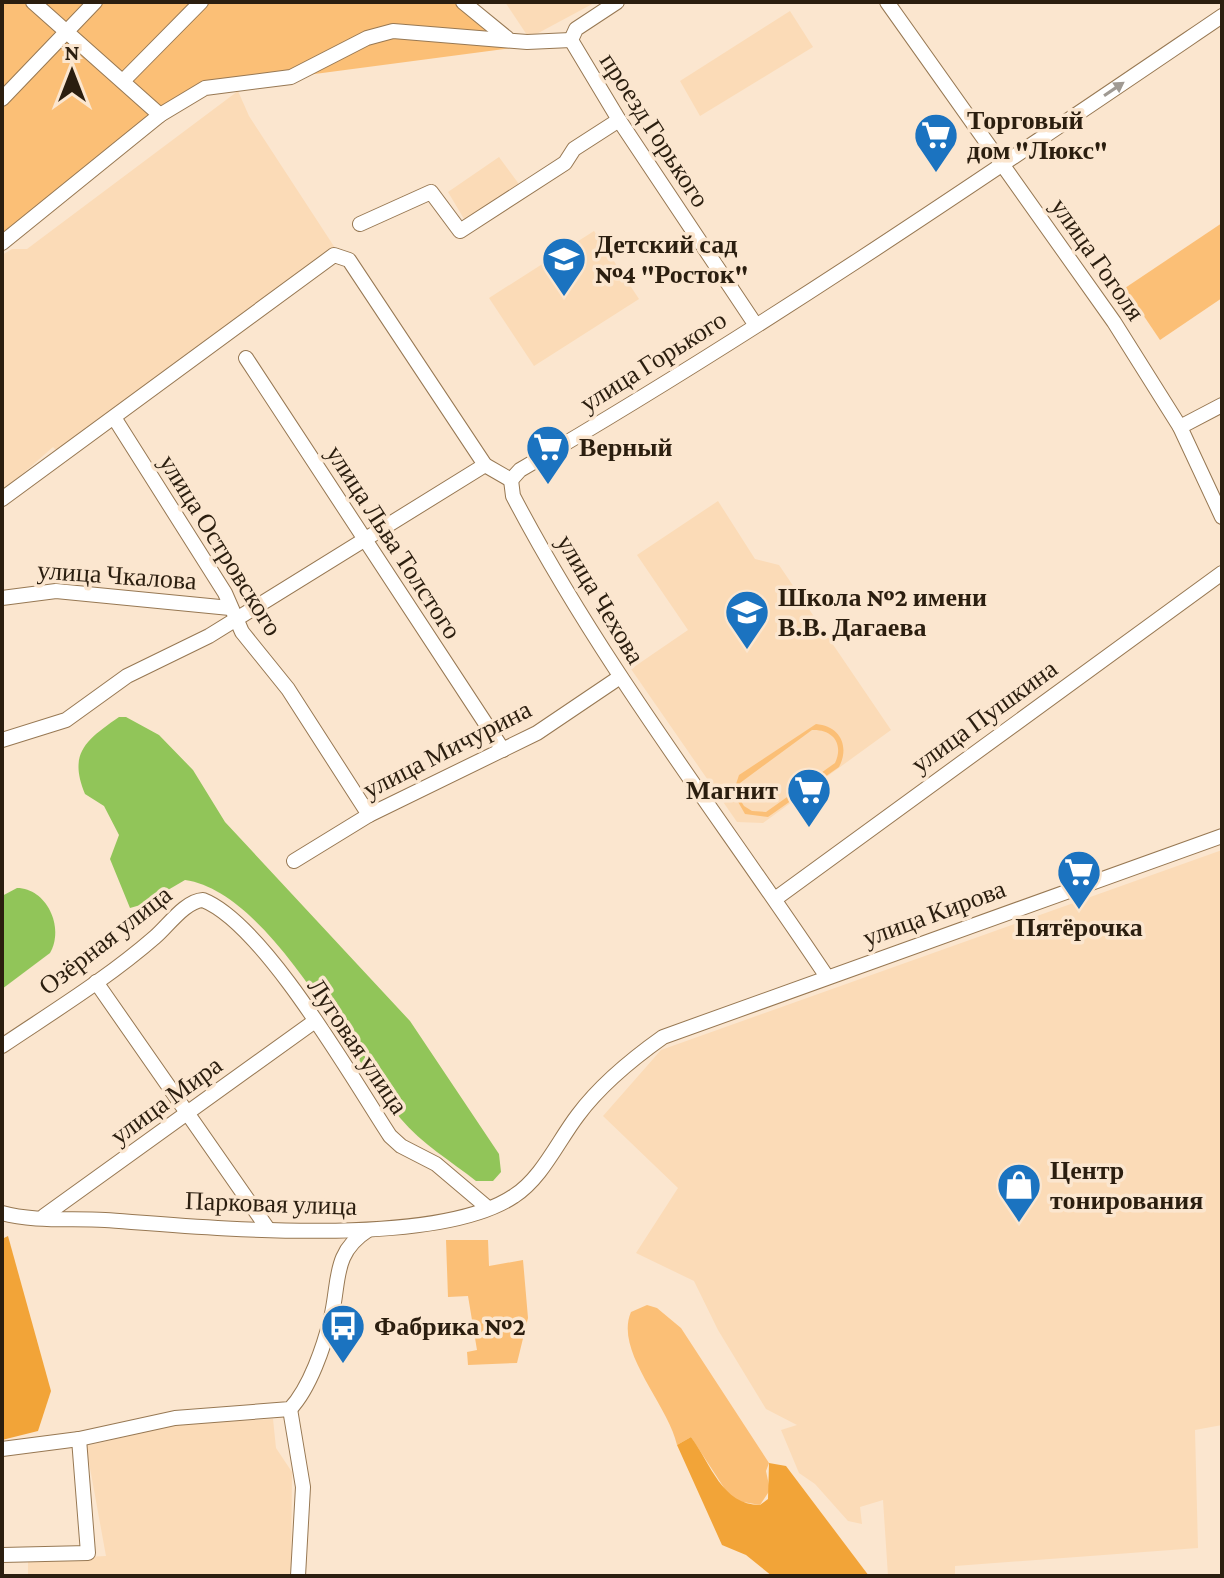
<svg xmlns="http://www.w3.org/2000/svg" width="1224" height="1578" font-family="'Crimson Pro',serif">
<style>
.built{fill:#fbdbb7}
.green{fill:#fbbf76;fill-rule:evenodd}
.forest{fill:#f2a438}
.water{fill:#91c559}
.lines{fill:none;stroke-linecap:round;stroke-linejoin:round}
.minor-casing{stroke:#977853;stroke-width:16}
.minor{stroke:#fff;stroke-width:14}
.oneway{fill:#a09a93}
.labels{text-anchor:middle;stroke-width:7;stroke-linejoin:round;paint-order:stroke}
.poi-label{font-size:26px;font-weight:bold;fill:#2b1e0f;stroke:#fbe6cf;text-anchor:start}
.street-label{font-size:26px;fill:#2b1e0f;stroke:#fbe6cf}
</style>
<rect width="100%" height="100%" fill="#fbe6cf"/>
<g class="built">
<path d="M 505,2 L 596,2 L 529,38 Z"/>
<path d="M 790,11 L 813,47 L 700,116 L 680,81 Z"/>
<path d="M 238,91 L 249,116 L 337,251 L 58,452 L 53,447 L 2,492 L 2,255 L 12,249 L 27,249 Z"/>
<path d="M 499,157 L 527,195 L 470,229 L 448,192 Z"/>
<path d="M 594,231 L 639,299 L 534,366 L 489,298 Z"/>
<path d="M 718,501 L 755,559 L 779,565 L 891,730 L 763,823 L 737,822 L 631,669 L 688,630 L 637,555 Z"/>
<path d="M 1222,850 L 1222,1425 L 1195,1430 L 1198,1548 L 955,1566 L 955,1576 L 888,1576 L 883,1500 L 860,1507 L 862,1524 L 848,1521 L 815,1484 L 799,1473 L 781,1430 L 797,1425 L 766,1409 L 718,1330 L 694,1281 L 636,1253 L 678,1188 L 603,1116 L 661,1050 Z"/>
<path d="M 273,1419 L 276,1448 L 292,1472 L 291,1576 L 28,1576 L 28,1560 L 106,1556 L 86,1446 L 180,1424 Z"/>
</g>
<g class="green">
<path d="M 2,2 L 467,2 L 520,47 L 200,89 L 2,240 Z"/>
<path d="M 1222,223 L 1222,298 L 1160,340 L 1125,288 Z"/>
<path d="M 816,724 C 840,726 850,746 839,767 L 768,817 L 745,814 L 733,793 L 739,775 ZM 812,730 C 833,729 844,744 835,763 L 766,812 L 752,811 L 744,806 L 739,798 L 740,783 Z"/>
<path d="M 446,1240 L 488,1240 L 489,1266 L 523,1260 L 528,1318 L 517,1363 L 468,1365 L 467,1352 L 477,1350 L 468,1296 L 448,1297 Z"/>
<path d="M 647,1305 L 657,1308 L 681,1328 L 769,1463 L 766,1471 L 770,1490 L 760,1505 L 732,1500 L 691,1437 L 677,1445 C 668,1404 614,1351 631,1312 Z"/>
</g>
<g class="forest">
<path d="M 8,1236 L 51,1391 L 38,1431 L 2,1440 L 2,1239 Z"/>
<path d="M 691,1437 C 711,1464 722,1505 760,1505 L 768,1499 L 769,1463 L 786,1466 L 869,1576 L 772,1576 L 746,1555 L 722,1545 L 677,1445 Z"/>
</g>
<g class="water">
<path d="M 119,717 L 126,717 L 159,735 L 193,770 L 225,822 L 410,1021 L 499,1154 L 501,1172 L 493,1181 L 476,1181 C 452,1162 421,1143 401,1119 C 348,1055 270,892 185,880 L 144,904 L 130,908 L 110,859 L 119,835 L 104,806 L 85,794 C 68,753 86,740 119,717 Z"/>
<path d="M 17,888 C 46,888 65,927 50,953 L 2,989 L 2,896 Z"/>
</g>
<g class="lines">
<g class="minor-casing">
<g id="minor">
<path d="M 33,2 L 160,115"/>
<path d="M 463,2 L 507,38"/>
<path d="M 887,2 L 1114,322 L 1180,427 L 1222,517"/>
<path d="M 571,40 L 619,120 L 755,324"/>
<path d="M 571,40 L 576,29 L 617,2"/>
<path d="M 123,81 L 201,2"/>
<path d="M 2,99 L 95,2"/>
<path d="M 360,224 L 431,192 L 460,231 L 565,163 L 574,149 L 619,120"/>
<path d="M 2,243 L 160,115 L 205,88 L 291,77 L 367,38 L 393,31 L 527,42 L 571,40"/>
<path d="M 246,358 L 503,750"/>
<path d="M 115,419 L 225,593 L 242,632 L 288,689 L 369,815"/>
<path d="M 1180,427 L 1222,405"/>
<path d="M 511,480 L 520,470 C 761,330 992,172 1222,16"/>
<path d="M 511,480 L 513,496 C 602,666 721,818 827,977"/>
<path d="M 2,499 L 334,255 L 349,260 L 485,465 L 511,480"/>
<path d="M 2,598 L 56,591 L 230,608"/>
<path d="M 2,740 L 66,720 L 127,676 L 209,636 L 485,465"/>
<path d="M 294,861 L 369,815 L 537,733 L 620,677"/>
<path d="M 775,899 L 1222,573"/>
<path d="M 96,982 L 268,1229"/>
<path d="M 2,1046 C 54,1011 108,978 155,937 C 168,926 185,901 203,900 C 264,924 352,1078 390,1136 L 401,1146 L 436,1164 L 488,1208"/>
<path d="M 2,1213 C 33,1222 73,1218 105,1220 C 203,1227 434,1250 514,1196 C 542,1178 558,1141 578,1115 C 601,1084 632,1059 663,1037 L 1222,836"/>
<path d="M 44,1216 L 315,1021"/>
<path d="M 290,1409 L 303,1487 L 298,1576"/>
<path d="M 2,1449 L 79,1439 L 175,1418 L 290,1409 C 310,1388 324,1346 331,1318 C 340,1281 332,1253 368,1230"/>
<path d="M 2,1555 L 88,1553 L 79,1439"/>
</g>
</g>
<use href="#minor" class="minor"/>
</g>
<defs><path id="oneway-solid" d="M-6-.8H1V-3.2L6.5 0L1 3.2V.8H-6Z" transform="scale(2)"/></defs>
<use class="oneway" href="#oneway-solid" transform="translate(1114 89) rotate(-34)"/>
<defs>
<g id="supermarket-pin" transform="scale(2.3)"><path d="M0 17L-7.5 6A9.5 9.5 0 1 1 7.5 6Z" fill="#1b73c0" stroke="#fbe6cf"/><path d="M-6-5.5h2.5l.6 2H6L4.5 2H-2.5L-4.4-4H-6ZM-1.5 3.2a1.3 1.3 0 1 0 .1 0ZM3 3.2a1.3 1.3 0 1 0 .1 0Z" fill="#fff"/></g>
<g id="school-pin" transform="scale(2.3)"><path d="M0 17L-7.5 6A9.5 9.5 0 1 1 7.5 6Z" fill="#1b73c0" stroke="#fbe6cf"/><path d="M0-5L7-2L0 1L-7-2ZM-4 1L0 2.5L4 1V4Q0 6-4 4Z" fill="#fff"/></g>
<g id="shop-pin" transform="scale(2.3)"><path d="M0 17L-7.5 6A9.5 9.5 0 1 1 7.5 6Z" fill="#1b73c0" stroke="#fbe6cf"/><path d="M-5-2.5h2.3a2.7 3.5 0 0 1 5.4 0H5L5.5 6h-11ZM-1.5-2.5h3a1.5 2.3 0 0 0-3 0Z" fill="#fff"/></g>
<g id="bus-pin" transform="scale(2.3)"><path d="M0 17L-7.5 6A9.5 9.5 0 1 1 7.5 6Z" fill="#1b73c0" stroke="#fbe6cf"/><path d="M-5-6H5V4H4V6H2V4H-2V6H-4V4H-5ZM-3.5-4V0h7V-4ZM-3.5 1.2v1.5H-2V1.2ZM2 1.2v1.5H3.5V1.2Z" fill="#fff"/></g>
</defs>
<g fill-rule="evenodd">
<use href="#supermarket-pin" x="936" y="135"/>
<use href="#school-pin" x="564" y="259"/>
<use href="#supermarket-pin" x="548" y="447"/>
<use href="#school-pin" x="747" y="612"/>
<use href="#supermarket-pin" x="809" y="790"/>
<use href="#supermarket-pin" x="1079" y="872"/>
<use href="#shop-pin" x="1019" y="1185"/>
<use href="#bus-pin" x="343" y="1326"/>
</g>
<g class="labels">
<g class="poi-label">
<text x="967" y="129">Торговый<tspan x="967" dy="30">дом "Люкс"</tspan></text>
<text x="595" y="253">Детский сад<tspan x="595" dy="30">№4 "Росток"</tspan></text>
<text x="579" y="456">Верный</text>
<text x="778" y="606">Школа №2 имени<tspan x="778" dy="30">В.В. Дагаева</tspan></text>
<text x="778" y="799" text-anchor="end">Магнит</text>
<text x="1079" y="936" text-anchor="middle">Пятёрочка</text>
<text x="1050" y="1179">Центр<tspan x="1050" dy="30">тонирования</tspan></text>
<text x="374" y="1335">Фабрика №2</text>
</g>
<g class="street-label">
<text transform="translate(655 130) rotate(57)" y="9">проезд Горького</text>
<text transform="translate(1098 259) rotate(55)" y="9">улица Гоголя</text>
<text transform="translate(653 361) rotate(-32)" y="9">улица Горького</text>
<text transform="translate(394 542) rotate(57)" y="9">улица Льва Толстого</text>
<text transform="translate(221 545) rotate(58)" y="9">улица Островского</text>
<text transform="translate(117 575) rotate(4)" y="9">улица Чкалова</text>
<text transform="translate(601 599) rotate(59)" y="9">улица Чехова</text>
<text transform="translate(984 716) rotate(-36)" y="9">улица Пушкина</text>
<text transform="translate(447 749) rotate(-27)" y="9">улица Мичурина</text>
<text transform="translate(934 913) rotate(-20)" y="9">улица Кирова</text>
<text transform="translate(105 940) rotate(-38)" y="9">Озёрная улица</text>
<text transform="translate(358 1046) rotate(56)" y="9">Луговая улица</text>
<text transform="translate(166 1100) rotate(-36)" y="9">улица Мира</text>
<text transform="translate(271 1203) rotate(2)" y="9">Парковая улица</text>
</g>
</g>
<rect width="1224" height="1578" fill="none" stroke="#2b1e0f" stroke-width="8"/>
<g transform="translate(72 72)" stroke="#fbe6cf" stroke-width="6" paint-order="stroke">
<path d="M0-6L14 30L0 20L-14 30Z" fill="#2b1e0f"/>
<text y="-12" font-size="22" font-weight="bold" text-anchor="middle" fill="#2b1e0f">N</text>
</g>
</svg>
